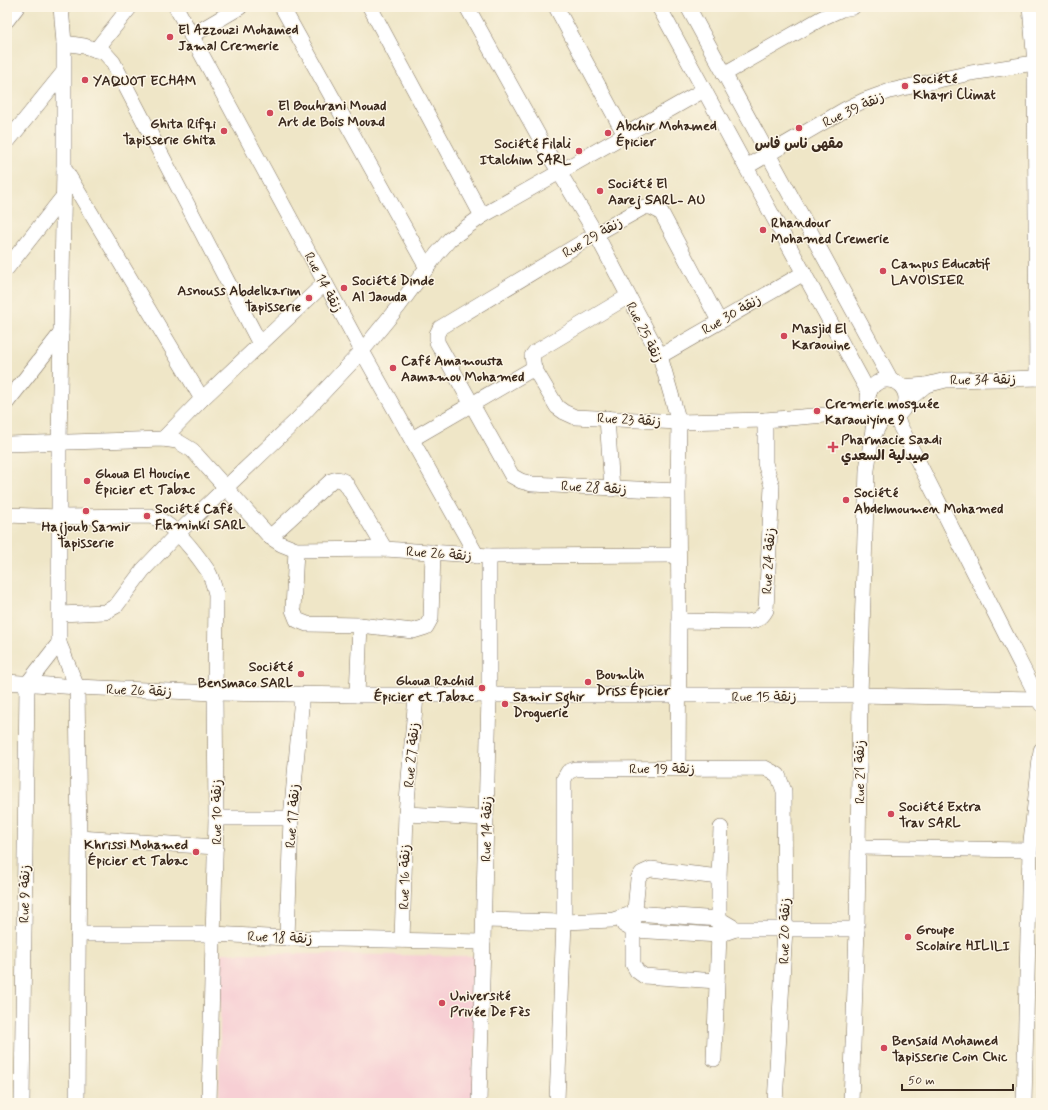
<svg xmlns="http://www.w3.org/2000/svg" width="1048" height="1110" font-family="Mynerve,'Playpen Sans Arabic',sans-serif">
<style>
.built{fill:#f7cfd4}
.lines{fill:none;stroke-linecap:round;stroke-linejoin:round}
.minor-casing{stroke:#7a6c59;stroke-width:16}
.minor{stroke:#fff;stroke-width:15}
.poi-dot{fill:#d1495b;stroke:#fcf5e5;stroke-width:1.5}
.labels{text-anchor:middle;stroke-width:3;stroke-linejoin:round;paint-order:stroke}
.poi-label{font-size:14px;font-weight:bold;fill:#3b2a1e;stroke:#fcf5e5;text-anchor:start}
.street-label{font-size:14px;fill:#3b2a1e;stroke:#fcf5e5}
</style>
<rect width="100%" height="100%" fill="#fcf5e5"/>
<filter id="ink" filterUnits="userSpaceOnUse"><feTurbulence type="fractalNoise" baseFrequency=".025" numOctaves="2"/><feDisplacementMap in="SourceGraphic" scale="8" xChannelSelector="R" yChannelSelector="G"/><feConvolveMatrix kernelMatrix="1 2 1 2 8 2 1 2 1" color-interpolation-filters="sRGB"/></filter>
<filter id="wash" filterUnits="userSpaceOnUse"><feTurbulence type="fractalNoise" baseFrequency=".012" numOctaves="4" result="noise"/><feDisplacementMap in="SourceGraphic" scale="16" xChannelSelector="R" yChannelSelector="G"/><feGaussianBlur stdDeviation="0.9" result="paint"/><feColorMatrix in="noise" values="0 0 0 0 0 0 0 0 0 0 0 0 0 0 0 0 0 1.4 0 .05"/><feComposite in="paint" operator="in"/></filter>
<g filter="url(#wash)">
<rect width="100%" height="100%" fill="#efe6c7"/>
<path class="built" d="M 221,953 L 476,956 L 475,1103 L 219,1103 Z"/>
</g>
<g filter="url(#ink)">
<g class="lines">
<g class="minor-casing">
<g id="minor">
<path d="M 61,7 L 64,43 L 64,168 L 59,443 L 59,643 L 77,687 L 79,838 L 77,1103"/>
<path d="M 176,7 L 362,351 L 477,556"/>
<path d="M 282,7 L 427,268"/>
<path d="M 370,7 L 482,216"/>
<path d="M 467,7 L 552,160 L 596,234 L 660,356 L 679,422 L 678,491 L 679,621 L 678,768"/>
<path d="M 556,7 L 625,135"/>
<path d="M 659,7 L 869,393"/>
<path d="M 688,7 L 891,380"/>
<path d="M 1030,7 L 1035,63 L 1037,378"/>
<path d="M 7,20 L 17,7"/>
<path d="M 191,36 L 240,7"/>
<path d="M 64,43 L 84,46 L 104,52 L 113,62 L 260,344"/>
<path d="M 96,50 L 130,7"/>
<path d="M 724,74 L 822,18 L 842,9 L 853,7"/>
<path d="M 7,142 L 63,73"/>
<path d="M 746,167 L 846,109 L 865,100 L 890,91 L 943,79 L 971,73 L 1041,62"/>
<path d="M 64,168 L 202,399"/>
<path d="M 7,268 L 63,197"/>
<path d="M 627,297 L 535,352 L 532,356 L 534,368 L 557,407 L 564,412 L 575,417 L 679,422 L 765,420 L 873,411"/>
<path d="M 660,356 L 804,273"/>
<circle cx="887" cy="399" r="19"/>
<path d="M 926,385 L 946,380 L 1041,378"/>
<path d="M 902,387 L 926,385 L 906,402"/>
<path d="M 7,402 L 61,333"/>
<path d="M 876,413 L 871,441 L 883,417"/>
<path d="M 895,416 L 1041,704"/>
<path d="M 607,418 L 612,489"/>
<path d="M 163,439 L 202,399 L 325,283"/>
<path d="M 412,439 L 534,368"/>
<path d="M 7,444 L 163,439 L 177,441 L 192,450 L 270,537 L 281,544 L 296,550 L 385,549 L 489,556 L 678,555"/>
<path d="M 678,491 L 532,484 L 521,481 L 512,476 L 437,342 L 437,334 L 440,328 L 596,234 L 644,207 L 651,207 L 661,212 L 719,321"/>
<path d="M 7,515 L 59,517 L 150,516 C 173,522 195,552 208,571 C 212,578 214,586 216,594 L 215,693 L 216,818 L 209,1103"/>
<path d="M 270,537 L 331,481 C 337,478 339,479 345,482 L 385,549"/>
<path d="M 296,550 L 293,610 L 297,620 L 307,624 L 360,625 L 413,631 L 426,627 L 431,618 L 433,552"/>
<path d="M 60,614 L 105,612 L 116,606 L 143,570 L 178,533 L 298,419 L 362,351 L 398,307 L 437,254 L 450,239 L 482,216 L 704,90"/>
<path d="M 679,621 L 745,622 C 756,621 761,619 766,610 L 772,486 L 765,463 L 765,420"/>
<path d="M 7,682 L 77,687 L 215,693 L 357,695 L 860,695 L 1038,699"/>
<path d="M 357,695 L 360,625"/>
<path d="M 406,814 L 486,818"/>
<path d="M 216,818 L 291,818"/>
<path d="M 79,838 L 216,847"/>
<path d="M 859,847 L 1030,850"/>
<path d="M 484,920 L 564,922 L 613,920 L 634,913 L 719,919 L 736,929"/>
<path d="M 624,925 L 633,930 L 719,935 L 736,929 L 857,929"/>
<path d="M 78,934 L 214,934 L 287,938 L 483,942"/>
<path d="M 287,938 L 291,818 L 301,708 L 301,694"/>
<path d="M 402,940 L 406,814 L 416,696"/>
<path d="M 717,981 L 644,976 L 637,971 L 633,964 L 633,930 L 638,879 L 642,873 L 651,869 L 719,877"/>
<path d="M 714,1059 L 719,935 L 719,877 L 721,828"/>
<path d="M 22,1103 L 27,684 L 59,643"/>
<path d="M 479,1103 L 489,696 L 489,556"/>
<path d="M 558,1103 L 557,1100 L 564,922 L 564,779 L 568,772 L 575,769 L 765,768 L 778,775 L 784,791 L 785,929 L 775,1103"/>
<path d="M 851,1103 L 857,929 L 860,695 L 867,470 L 871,441"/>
<path d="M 1024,1103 L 1030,850 L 1041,750"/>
</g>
</g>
<use href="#minor" class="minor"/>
</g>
</g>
<g class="poi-dot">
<circle cx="170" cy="37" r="4"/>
<circle cx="85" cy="80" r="4"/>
<circle cx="905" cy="86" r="4"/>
<circle cx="270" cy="113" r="4"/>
<circle cx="799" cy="128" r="4"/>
<circle cx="224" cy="131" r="4"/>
<circle cx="608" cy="133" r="4"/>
<circle cx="579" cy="151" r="4"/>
<circle cx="600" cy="191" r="4"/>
<circle cx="763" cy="230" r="4"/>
<circle cx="883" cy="271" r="4"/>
<circle cx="344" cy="288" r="4"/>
<circle cx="309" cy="298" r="4"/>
<circle cx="784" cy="336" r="4"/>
<circle cx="393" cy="368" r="4"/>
<circle cx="817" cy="411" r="4"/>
<path d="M831 441h4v4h4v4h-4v4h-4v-4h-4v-4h4z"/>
<circle cx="87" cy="481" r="4"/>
<circle cx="846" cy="500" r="4"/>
<circle cx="86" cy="511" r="4"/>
<circle cx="147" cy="516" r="4"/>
<circle cx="301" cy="674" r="4"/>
<circle cx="588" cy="682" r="4"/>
<circle cx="482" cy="688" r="4"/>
<circle cx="505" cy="704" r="4"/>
<circle cx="891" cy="814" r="4"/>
<circle cx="196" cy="852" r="4"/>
<circle cx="908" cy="937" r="4"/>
<circle cx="442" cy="1003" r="4"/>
<circle cx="884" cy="1048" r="4"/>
</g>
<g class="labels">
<g class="poi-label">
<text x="178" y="34">El Azzouzi Mohamed<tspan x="178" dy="16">Jamal Cremerie</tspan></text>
<text x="913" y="83">Société<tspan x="913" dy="16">Khayri Climat</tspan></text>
<text x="93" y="85">YAQUOT ECHAM</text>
<text x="278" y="110">El Bouhrani Mouad<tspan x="278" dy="16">Art de Bois Mouad</tspan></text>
<text x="216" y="128" text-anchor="end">Ghita Rifqi<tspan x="216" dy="16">Tapisserie Ghita</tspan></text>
<text x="616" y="130">Abchir Mohamed<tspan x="616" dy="16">Épicier</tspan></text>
<text x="571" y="148" text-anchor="end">Société Filali<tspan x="571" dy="16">Italchim SARL</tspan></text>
<text x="799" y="148" text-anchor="middle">مقهى ناس فاس</text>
<text x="608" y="188">Société El<tspan x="608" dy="16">Aarej SARL- AU</tspan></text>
<text x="771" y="227">Rhandour<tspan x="771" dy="16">Mohamed Cremerie</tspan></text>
<text x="891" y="268">Campus Educatif<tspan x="891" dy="16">LAVOISIER</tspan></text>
<text x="352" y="285">Société Dinde<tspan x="352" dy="16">Al Jaouda</tspan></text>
<text x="301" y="295" text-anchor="end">Asnouss Abdelkarim<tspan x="301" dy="16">Tapisserie</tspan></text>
<text x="792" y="333">Masjid El<tspan x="792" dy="16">Karaouine</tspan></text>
<text x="401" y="365">Café Amamousta<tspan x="401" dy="16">Aamamou Mohamed</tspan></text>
<text x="825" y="408">Cremerie mosquée<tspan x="825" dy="16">Karaouiyine 9</tspan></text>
<text x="841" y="444">Pharmacie Saadi<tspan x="841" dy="16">صيدلية السعدي</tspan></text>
<text x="95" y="478">Ghoua El Houcine<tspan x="95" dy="16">Épicier et Tabac</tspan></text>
<text x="854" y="497">Société<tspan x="854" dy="16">Abdelmoumen Mohamed</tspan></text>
<text x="155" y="513">Société Café<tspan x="155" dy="16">Flaminki SARL</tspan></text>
<text x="86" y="531" text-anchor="middle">Hajjoub Samir<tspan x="86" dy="16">Tapisserie</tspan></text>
<text x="293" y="671" text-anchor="end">Société<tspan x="293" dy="16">Bensmaco SARL</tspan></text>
<text x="596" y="679">Boumlih<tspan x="596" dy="16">Driss Épicier</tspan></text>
<text x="474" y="685" text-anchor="end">Ghoua Rachid<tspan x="474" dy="16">Épicier et Tabac</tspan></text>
<text x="513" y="701">Samir Sghir<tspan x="513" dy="16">Droguerie</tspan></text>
<text x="899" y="811">Société Extra<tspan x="899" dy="16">Trav SARL</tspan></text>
<text x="188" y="849" text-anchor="end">Khrissi Mohamed<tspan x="188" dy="16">Épicier et Tabac</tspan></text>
<text x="916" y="934">Groupe<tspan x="916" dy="16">Scolaire HILILI</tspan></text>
<text x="450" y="1000">Université<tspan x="450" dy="16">Privée De Fès</tspan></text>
<text x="892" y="1045">Bensaid Mohamed<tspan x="892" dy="16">Tapisserie Coin Chic</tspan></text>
</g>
<g class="street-label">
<text transform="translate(853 109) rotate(-25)" y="5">Rue 39 زنقة</text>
<text transform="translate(592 237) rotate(-30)" y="5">Rue 29 زنقة</text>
<text transform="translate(324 282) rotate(62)" y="5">Rue 14 زنقة</text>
<text transform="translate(731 314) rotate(-30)" y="5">Rue 30 زنقة</text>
<text transform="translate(645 332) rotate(63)" y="5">Rue 25 زنقة</text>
<text transform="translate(983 379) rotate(-1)" y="5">Rue 34 زنقة</text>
<text transform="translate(629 419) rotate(3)" y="5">Rue 23 زنقة</text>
<text transform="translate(594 487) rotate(3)" y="5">Rue 28 زنقة</text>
<text transform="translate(439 553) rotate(4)" y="5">Rue 26 زنقة</text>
<text transform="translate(768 561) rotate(-87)" y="5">Rue 24 زنقة</text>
<text transform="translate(139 690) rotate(2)" y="5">Rue 26 زنقة</text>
<text x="764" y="701">Rue 15 زنقة</text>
<text transform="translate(411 755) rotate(-85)" y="5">Rue 27 زنقة</text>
<text x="662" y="773">Rue 19 زنقة</text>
<text transform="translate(859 772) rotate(-90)" y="5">Rue 21 زنقة</text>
<text transform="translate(216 812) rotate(-90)" y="5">Rue 10 زنقة</text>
<text transform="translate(292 816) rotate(-86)" y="5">Rue 17 زنقة</text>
<text transform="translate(486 829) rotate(-89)" y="5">Rue 14 زنقة</text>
<text transform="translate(404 877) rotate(-89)" y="5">Rue 16 زنقة</text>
<text transform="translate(24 894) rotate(-89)" y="5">Rue 9 زنقة</text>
<text transform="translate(784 931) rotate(-89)" y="5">Rue 20 زنقة</text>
<text transform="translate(280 937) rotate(2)" y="5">Rue 18 زنقة</text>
</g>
</g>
<rect width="1048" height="1110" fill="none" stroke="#fcf5e5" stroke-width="24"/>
<path d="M902 1084v6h111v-6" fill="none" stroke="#3b2a1e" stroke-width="2"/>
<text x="908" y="1084" font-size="12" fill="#3b2a1e" stroke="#fcf5e5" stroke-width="3" paint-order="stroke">50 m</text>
</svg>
